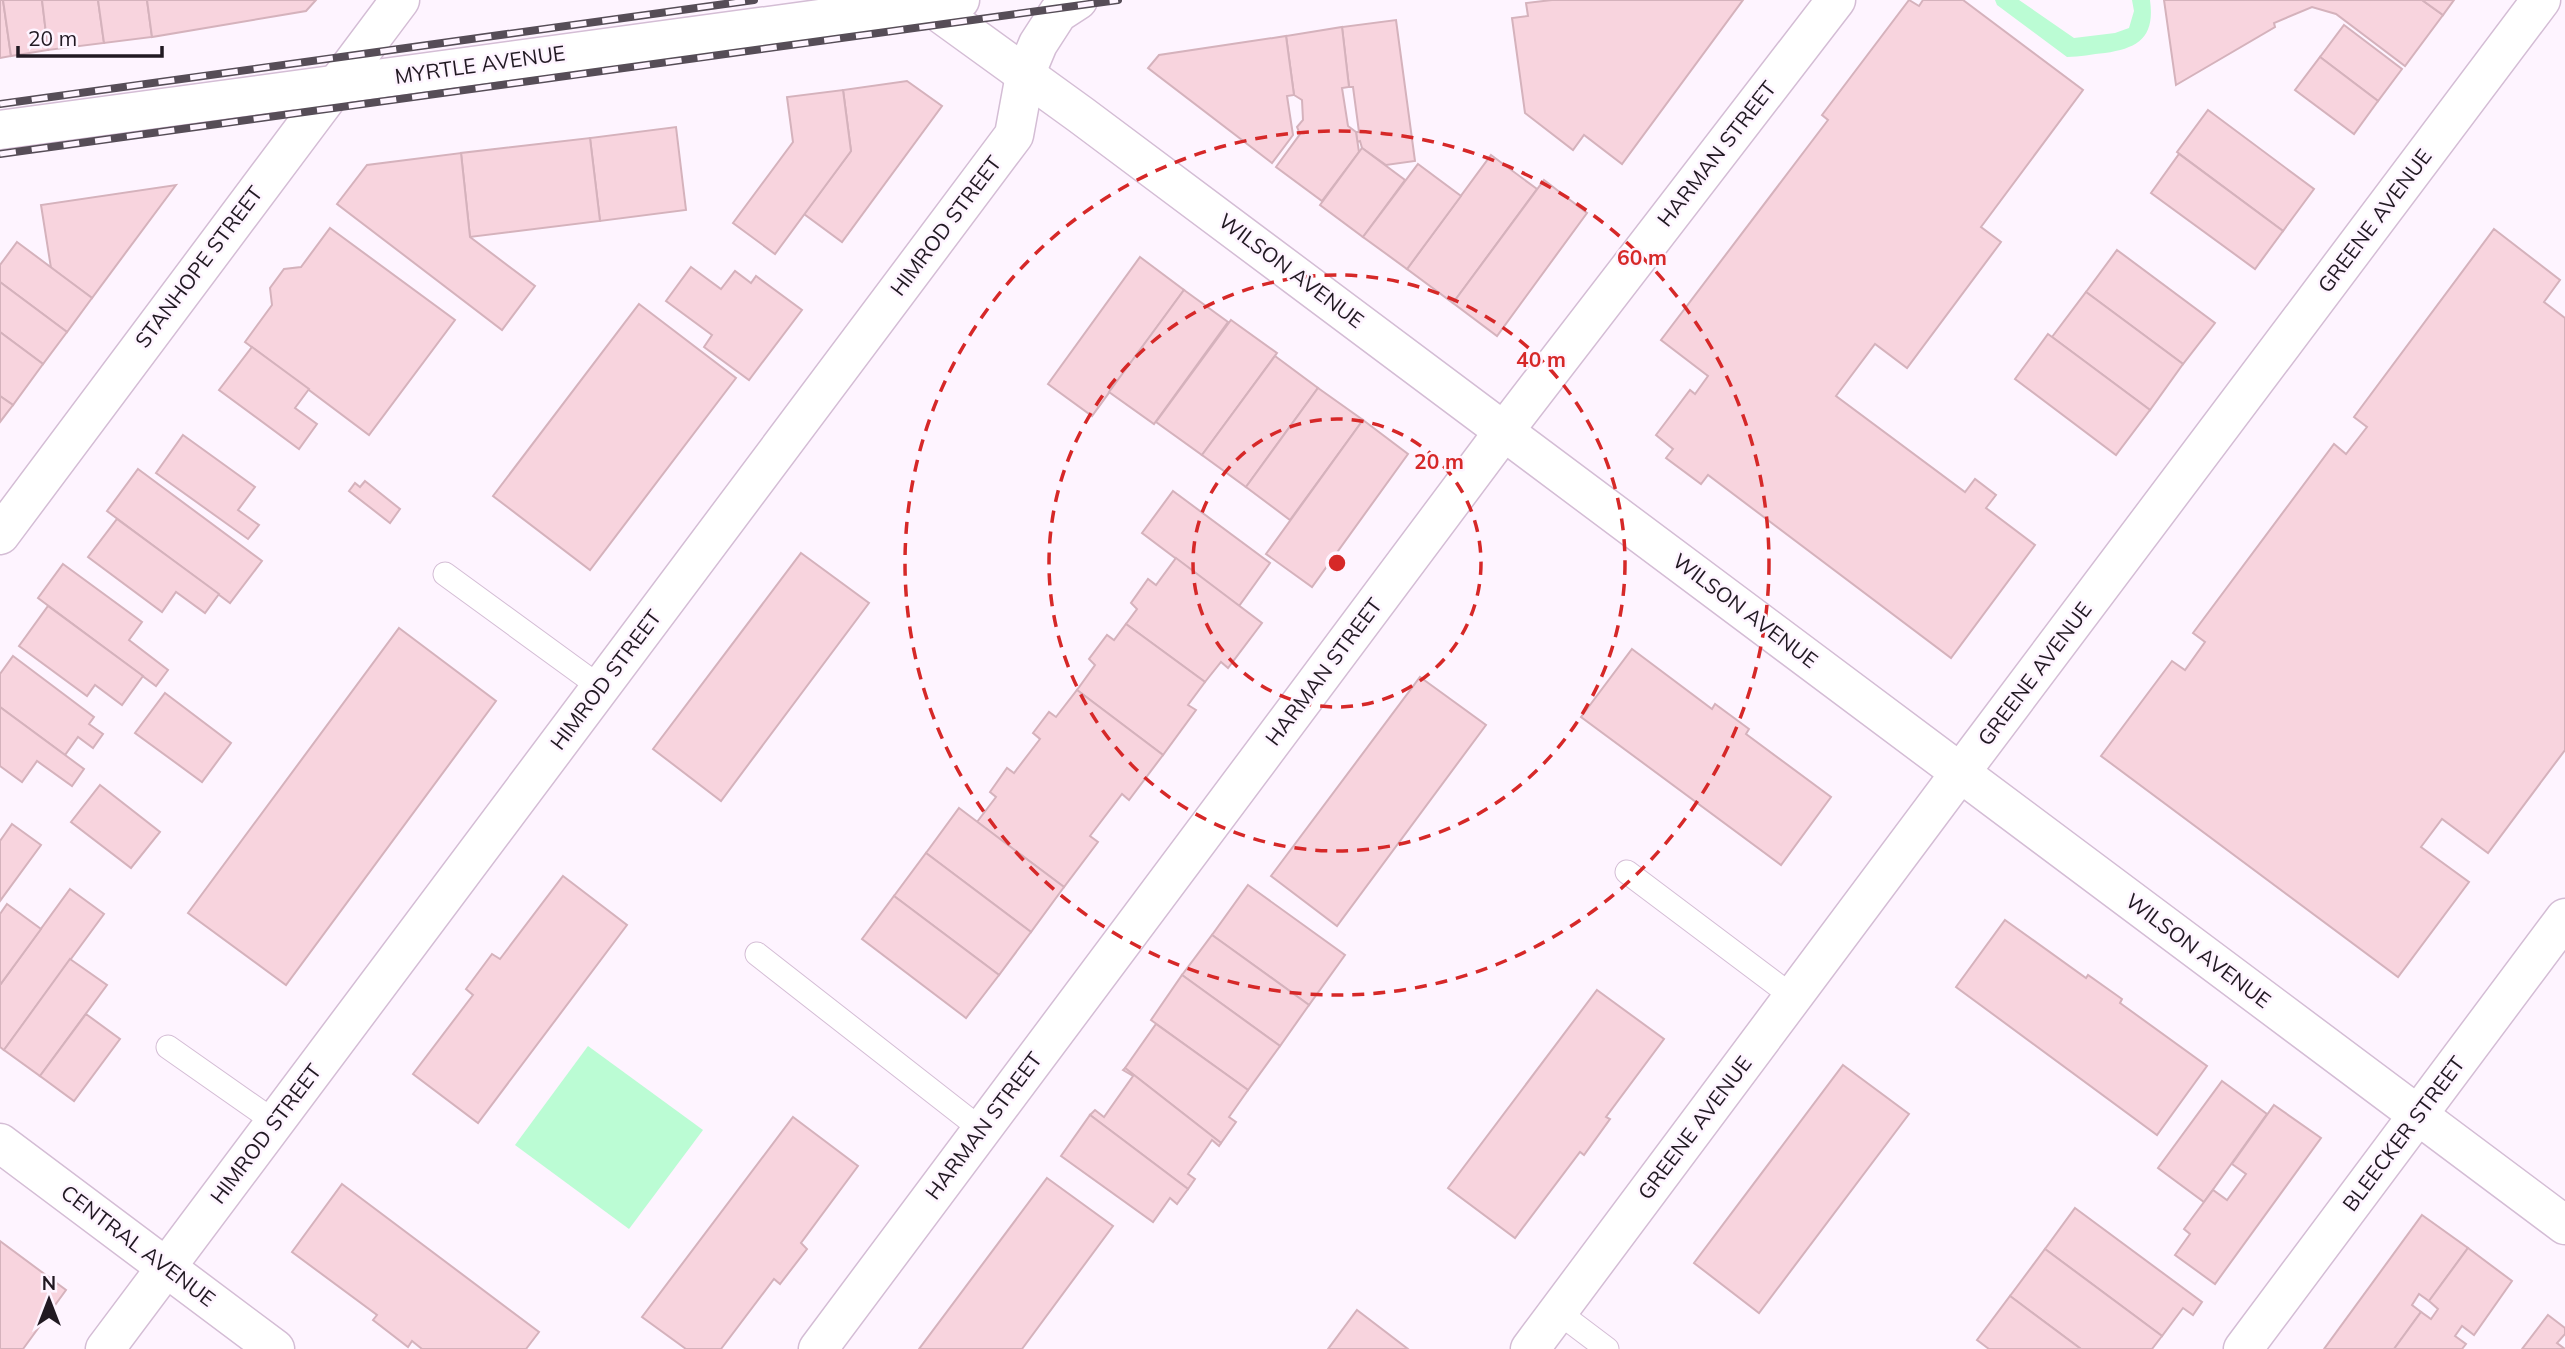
<svg xmlns="http://www.w3.org/2000/svg" width="2565" height="1349" font-family="Mulish,sans-serif">
<style>
.park{fill:#bbfcd4}
.building{fill:#f8d4de;stroke:#d5b2bc;stroke-width:2}
.lines{fill:none;stroke-linecap:round;stroke-linejoin:round}
.lane-casing{stroke:#d4bdd5;stroke-width:25}
.street-casing{stroke:#d4bdd5;stroke-width:41}
.primary-casing{stroke:#d4bdd5;stroke-width:41}
.lane{stroke:#fff;stroke-width:23}
.street{stroke:#fff;stroke-width:38}
.primary{stroke:#fff;stroke-width:38}
.rail-casing{stroke:#564d57;stroke-width:8}
.rail{stroke:#fef4ff;stroke-width:5;stroke-dasharray:16;stroke-linecap:butt}
.ring{fill:none;stroke:#d62828;stroke-width:3.5;stroke-dasharray:12 9}
.labels{text-anchor:middle;stroke-width:5;stroke-linejoin:round;paint-order:stroke}
.street-label{font-size:21px;fill:#211922;stroke:#fef4ff}
.centre{fill:#d62828;stroke:#fef4ff;stroke-width:3.5}
.ring-label{font-size:21px;text-anchor:middle;font-weight:bold;fill:#d62828;stroke:#fef4ff;stroke-width:5;stroke-linejoin:round;paint-order:stroke}
</style>
<rect width="100%" height="100%" fill="#fef4ff"/>
<g class="park">
<path d="M 1995,0 L 2019,0 L 2074,38 L 2115,33 L 2129,28 L 2134,11 L 2132,0 L 2150,0 C 2155,37 2139,48 2105,53 C 2092,54 2080,57 2067,57 L 1997,5 Z"/>
<path d="M 588,1046 L 703,1130 L 629,1229 L 515,1145 Z"/>
</g>
<g class="building">
<path d="M 0,0 L 3,0 L 11,56 L 0,58 Z"/>
<path d="M 3,0 L 42,0 L 48,50 L 11,56 Z"/>
<path d="M 42,0 L 98,0 L 104,43 L 48,50 Z"/>
<path d="M 98,0 L 147,0 L 152,37 L 104,43 Z"/>
<path d="M 147,0 L 316,0 L 306,11 L 152,37 Z"/>
<path d="M 1552,0 L 1743,0 L 1622,164 L 1584,135 L 1573,150 L 1525,113 L 1512,18 L 1528,16 L 1526,3 Z"/>
<path d="M 1909,0 L 1919,6 L 1923,0 L 1963,0 L 2083,90 L 1981,227 L 2001,242 L 1907,368 L 1875,344 L 1836,396 L 1965,492 L 1975,479 L 1996,495 L 1986,508 L 2035,545 L 1951,658 L 1708,475 L 1701,484 L 1666,458 L 1673,449 L 1656,435 L 1690,390 L 1695,394 L 1708,376 L 1661,340 L 1828,120 L 1822,115 Z"/>
<path d="M 2164,0 L 2422,0 L 2443,15 L 2405,66 L 2336,14 L 2312,7 L 2274,23 L 2275,27 L 2176,85 Z"/>
<path d="M 2422,0 L 2454,0 L 2443,15 Z"/>
<path d="M 1396,20 L 1415,161 L 1386,165 L 1362,148 L 1360,141 L 1357,142 L 1356,132 L 1359,132 L 1353,87 L 1349,87 L 1342,27 Z"/>
<path d="M 2344,25 L 2402,69 L 2378,101 L 2320,57 Z"/>
<path d="M 1342,27 L 1349,87 L 1342,88 L 1348,126 L 1356,132 L 1359,152 L 1322,201 L 1276,167 L 1300,134 L 1297,127 L 1303,120 L 1302,100 L 1294,95 L 1286,36 Z"/>
<path d="M 1286,36 L 1294,95 L 1287,96 L 1293,135 L 1272,163 L 1148,68 L 1159,55 Z"/>
<path d="M 2320,57 L 2378,101 L 2354,134 L 2295,90 Z"/>
<path d="M 907,81 L 942,106 L 842,242 L 804,214 L 851,151 L 843,90 Z"/>
<path d="M 843,90 L 851,151 L 775,254 L 733,223 L 793,142 L 787,97 Z"/>
<path d="M 2208,110 L 2314,189 L 2283,231 L 2177,152 Z"/>
<path d="M 676,127 L 686,210 L 600,221 L 590,138 Z"/>
<path d="M 590,138 L 600,221 L 470,237 L 461,153 Z"/>
<path d="M 1362,148 L 1405,180 L 1363,237 L 1320,205 Z"/>
<path d="M 461,153 L 470,237 L 535,286 L 502,330 L 337,204 L 367,165 Z"/>
<path d="M 2179,154 L 2283,231 L 2255,269 L 2151,193 Z"/>
<path d="M 1491,155 L 1537,189 L 1453,303 L 1407,269 Z"/>
<path d="M 1418,164 L 1461,196 L 1407,269 L 1363,237 Z"/>
<path d="M 1544,180 L 1587,213 L 1497,336 L 1453,303 Z"/>
<path d="M 176,185 L 92,298 L 51,268 L 41,205 Z"/>
<path d="M 330,228 L 455,320 L 369,435 L 245,342 L 272,305 L 270,288 L 284,269 L 301,267 Z"/>
<path d="M 2494,229 L 2560,280 L 2544,302 L 2565,318 L 2565,750 L 2488,853 L 2442,819 L 2421,847 L 2469,882 L 2398,977 L 2101,756 L 2172,661 L 2185,670 L 2205,642 L 2193,633 L 2334,444 L 2346,454 L 2367,427 L 2354,417 Z"/>
<path d="M 17,242 L 92,298 L 67,332 L 0,282 L 0,265 Z"/>
<path d="M 2117,250 L 2215,323 L 2183,364 L 2086,292 Z"/>
<path d="M 1140,257 L 1184,290 L 1092,416 L 1048,384 Z"/>
<path d="M 691,267 L 721,289 L 735,271 L 751,283 L 756,276 L 802,310 L 749,380 L 704,347 L 712,335 L 666,301 Z"/>
<path d="M 0,282 L 67,332 L 43,364 L 0,332 Z"/>
<path d="M 1184,290 L 1228,322 L 1154,424 L 1109,392 Z"/>
<path d="M 2086,292 L 2183,364 L 2150,410 L 2052,337 Z"/>
<path d="M 639,304 L 736,378 L 590,570 L 493,496 Z"/>
<path d="M 1231,320 L 1277,353 L 1202,455 L 1156,422 Z"/>
<path d="M 0,332 L 43,364 L 13,405 L 0,396 Z"/>
<path d="M 2048,334 L 2150,410 L 2116,455 L 2015,379 Z"/>
<path d="M 252,347 L 309,389 L 295,408 L 317,424 L 299,449 L 219,390 Z"/>
<path d="M 1275,356 L 1318,388 L 1246,487 L 1202,455 Z"/>
<path d="M 1318,388 L 1363,420 L 1290,520 L 1246,487 Z"/>
<path d="M 0,396 L 13,405 L 0,422 Z"/>
<path d="M 1363,420 L 1408,454 L 1312,587 L 1266,554 Z"/>
<path d="M 183,435 L 255,487 L 238,510 L 259,525 L 248,539 L 156,473 Z"/>
<path d="M 138,469 L 262,561 L 230,603 L 107,511 Z"/>
<path d="M 365,481 L 400,509 L 390,523 L 349,491 L 355,483 L 360,487 Z"/>
<path d="M 1173,491 L 1270,563 L 1239,606 L 1142,533 Z"/>
<path d="M 117,519 L 219,594 L 205,613 L 176,592 L 162,612 L 88,557 Z"/>
<path d="M 801,553 L 869,603 L 721,801 L 653,749 Z"/>
<path d="M 1176,558 L 1262,623 L 1228,668 L 1221,662 L 1205,682 L 1126,624 L 1137,609 L 1131,603 L 1148,579 L 1156,585 Z"/>
<path d="M 63,564 L 142,622 L 129,640 L 168,670 L 156,686 L 38,598 Z"/>
<path d="M 48,606 L 143,676 L 122,705 L 95,685 L 87,696 L 19,646 Z"/>
<path d="M 1126,624 L 1205,682 L 1188,705 L 1196,710 L 1163,755 L 1077,690 L 1095,665 L 1089,659 L 1107,635 L 1114,640 Z"/>
<path d="M 399,628 L 496,701 L 286,985 L 188,913 Z"/>
<path d="M 1632,649 L 1712,709 L 1715,704 L 1749,729 L 1746,734 L 1831,797 L 1781,865 L 1581,717 Z"/>
<path d="M 13,656 L 94,717 L 89,724 L 103,734 L 93,748 L 78,737 L 65,755 L 0,707 L 0,674 Z"/>
<path d="M 1420,677 L 1486,725 L 1337,926 L 1271,876 Z"/>
<path d="M 1077,690 L 1163,755 L 1129,800 L 1122,794 L 1090,836 L 1098,842 L 1064,887 L 977,822 L 996,797 L 990,792 L 1007,768 L 1014,773 L 1040,739 L 1033,733 L 1049,712 L 1056,717 Z"/>
<path d="M 165,693 L 231,743 L 202,782 L 135,733 Z"/>
<path d="M 0,707 L 84,769 L 72,786 L 37,761 L 22,782 L 0,766 Z"/>
<path d="M 100,785 L 160,832 L 131,868 L 71,822 Z"/>
<path d="M 959,808 L 1064,887 L 1031,932 L 926,853 Z"/>
<path d="M 12,824 L 41,845 L 0,901 L 0,841 Z"/>
<path d="M 926,853 L 1031,932 L 999,975 L 894,896 Z"/>
<path d="M 563,876 L 627,925 L 478,1123 L 413,1074 L 473,995 L 466,989 L 492,954 L 500,959 Z"/>
<path d="M 1248,885 L 1345,955 L 1309,1005 L 1212,935 Z"/>
<path d="M 70,889 L 104,914 L 4,1050 L 0,1047 L 0,985 Z"/>
<path d="M 894,896 L 999,975 L 966,1018 L 862,939 Z"/>
<path d="M 7,904 L 41,929 L 0,985 L 0,914 Z"/>
<path d="M 2005,920 L 2086,978 L 2088,975 L 2122,999 L 2120,1003 L 2207,1066 L 2157,1135 L 1956,987 Z"/>
<path d="M 1212,935 L 1309,1005 L 1280,1046 L 1182,975 Z"/>
<path d="M 70,959 L 107,985 L 40,1076 L 4,1050 Z"/>
<path d="M 1182,975 L 1280,1046 L 1248,1090 L 1151,1020 Z"/>
<path d="M 1597,990 L 1664,1039 L 1606,1117 L 1610,1119 L 1584,1155 L 1580,1152 L 1515,1238 L 1448,1188 Z"/>
<path d="M 86,1014 L 120,1039 L 74,1101 L 40,1076 Z"/>
<path d="M 1156,1024 L 1248,1090 L 1229,1117 L 1236,1122 L 1221,1143 L 1125,1068 Z"/>
<path d="M 1843,1065 L 1909,1114 L 1759,1313 L 1694,1263 Z"/>
<path d="M 1125,1068 L 1221,1143 L 1219,1146 L 1212,1140 L 1201,1156 L 1188,1174 L 1195,1179 L 1188,1189 L 1090,1115 L 1095,1110 L 1104,1117 L 1133,1076 L 1123,1070 Z"/>
<path d="M 2222,1081 L 2267,1114 L 2204,1202 L 2158,1168 Z"/>
<path d="M 2274,1105 L 2321,1138 L 2215,1284 L 2175,1255 L 2190,1234 L 2184,1229 L 2213,1190 L 2227,1200 L 2246,1174 L 2232,1164 Z"/>
<path d="M 1090,1115 L 1188,1189 L 1177,1204 L 1170,1198 L 1153,1222 L 1061,1156 Z"/>
<path d="M 793,1117 L 858,1166 L 801,1243 L 807,1249 L 780,1284 L 774,1279 L 721,1349 L 686,1349 L 642,1317 Z"/>
<path d="M 1047,1178 L 1113,1226 L 1022,1349 L 919,1349 Z"/>
<path d="M 342,1184 L 539,1332 L 526,1349 L 422,1349 L 412,1341 L 408,1347 L 373,1320 L 377,1315 L 292,1252 Z"/>
<path d="M 2075,1208 L 2202,1302 L 2193,1315 L 2183,1308 L 2162,1336 L 2045,1249 Z"/>
<path d="M 2422,1215 L 2468,1248 L 2429,1301 L 2419,1294 L 2412,1305 L 2421,1312 L 2394,1349 L 2324,1349 Z"/>
<path d="M 0,1241 L 66,1290 L 23,1349 L 0,1349 Z"/>
<path d="M 2468,1248 L 2512,1281 L 2474,1335 L 2462,1326 L 2455,1336 L 2466,1344 L 2462,1349 L 2394,1349 L 2421,1312 L 2431,1319 L 2438,1309 L 2429,1301 Z"/>
<path d="M 2045,1249 L 2162,1336 L 2152,1349 L 2081,1349 L 2010,1296 Z"/>
<path d="M 2010,1296 L 2081,1349 L 1989,1349 L 1977,1340 Z"/>
<path d="M 1357,1310 L 1408,1349 L 1328,1349 Z"/>
<path d="M 2548,1315 L 2565,1328 L 2565,1334 L 2557,1343 L 2565,1349 L 2522,1349 Z"/>
</g>
<g class="lines">
<g class="lane-casing">
<g id="lane">
<path d="M 445,574 L 600,687"/>
<path d="M 1627,872 L 1793,997"/>
<path d="M 757,954 L 982,1130"/>
<path d="M 168,1047 L 275,1122"/>
<path d="M 1558,1312 L 1607,1349"/>
</g>
</g>
<g class="street-casing">
<g id="street">
<path d="M 922,0 L 1081,115 L 2565,1225"/>
<path d="M 0,535 L 400,0"/>
<path d="M 0,1143 L 275,1349"/>
<path d="M 105,1349 L 1014,135 L 1025,75 L 1038,44 L 1058,13 L 1078,0"/>
<path d="M 818,1349 L 1504,431 L 1836,0"/>
<path d="M 1530,1349 L 1960,773 L 2541,0"/>
<path d="M 2243,1349 L 2565,918"/>
</g>
</g>
<g class="primary-casing">
<path id="primary" d="M 0,130 L 960,0"/>
</g>
<use href="#lane" class="lane"/>
<use href="#street" class="street"/>
<use href="#primary" class="primary"/>
<g class="rail-casing">
<g id="rail">
<path d="M 0,104 L 754,0"/>
<path d="M 0,154 L 1118,0"/>
</g>
</g>
<use href="#rail" class="rail"/>
</g>
<g class="ring">
<circle cx="1337" cy="563" r="144"/>
<circle cx="1337" cy="563" r="288"/>
<circle cx="1337" cy="563" r="432"/>
</g>
<g class="labels">
<g class="street-label">
<text transform="translate(480 65) rotate(-8)" y="7">MYRTLE AVENUE</text>
<text transform="translate(1717 154) rotate(-52)" y="7">HARMAN STREET</text>
<text transform="translate(2375 221) rotate(-53)" y="7">GREENE AVENUE</text>
<text transform="translate(946 226) rotate(-53)" y="7">HIMROD STREET</text>
<text transform="translate(199 267) rotate(-53)" y="7">STANHOPE STREET</text>
<text transform="translate(1291 271) rotate(37)" y="7">WILSON AVENUE</text>
<text transform="translate(1745 611) rotate(37)" y="7">WILSON AVENUE</text>
<text transform="translate(1324 672) rotate(-53)" y="7">HARMAN STREET</text>
<text transform="translate(2035 674) rotate(-53)" y="7">GREENE AVENUE</text>
<text transform="translate(606 680) rotate(-53)" y="7">HIMROD STREET</text>
<text transform="translate(2198 951) rotate(37)" y="7">WILSON AVENUE</text>
<text transform="translate(984 1126) rotate(-53)" y="7">HARMAN STREET</text>
<text transform="translate(1695 1128) rotate(-53)" y="7">GREENE AVENUE</text>
<text transform="translate(266 1134) rotate(-53)" y="7">HIMROD STREET</text>
<text transform="translate(2404 1134) rotate(-53)" y="7">BLEECKER STREET</text>
<text transform="translate(138 1246) rotate(37)" y="7">CENTRAL AVENUE</text>
</g>
</g>
<circle cx="1337" cy="563" r="10" class="centre"/>
<g class="ring-label">
<text x="1642" y="265">60 m</text>
<text x="1541" y="367">40 m</text>
<text x="1439" y="469">20 m</text>
</g>
<g transform="translate(49 1300)" stroke="#fef4ff" stroke-width="5" paint-order="stroke">
<path d="M0-5L12 26L0 18L-12 26Z" fill="#211922"/>
<text y="-10" font-size="19" font-weight="bold" text-anchor="middle" fill="#211922">N</text>
</g>
<path d="M18 46v10h144v-10" fill="none" stroke="#211922" stroke-width="3.5"/>
<text x="28" y="46" font-size="21" fill="#211922" stroke="#fef4ff" stroke-width="5" paint-order="stroke">20 m</text>
</svg>
